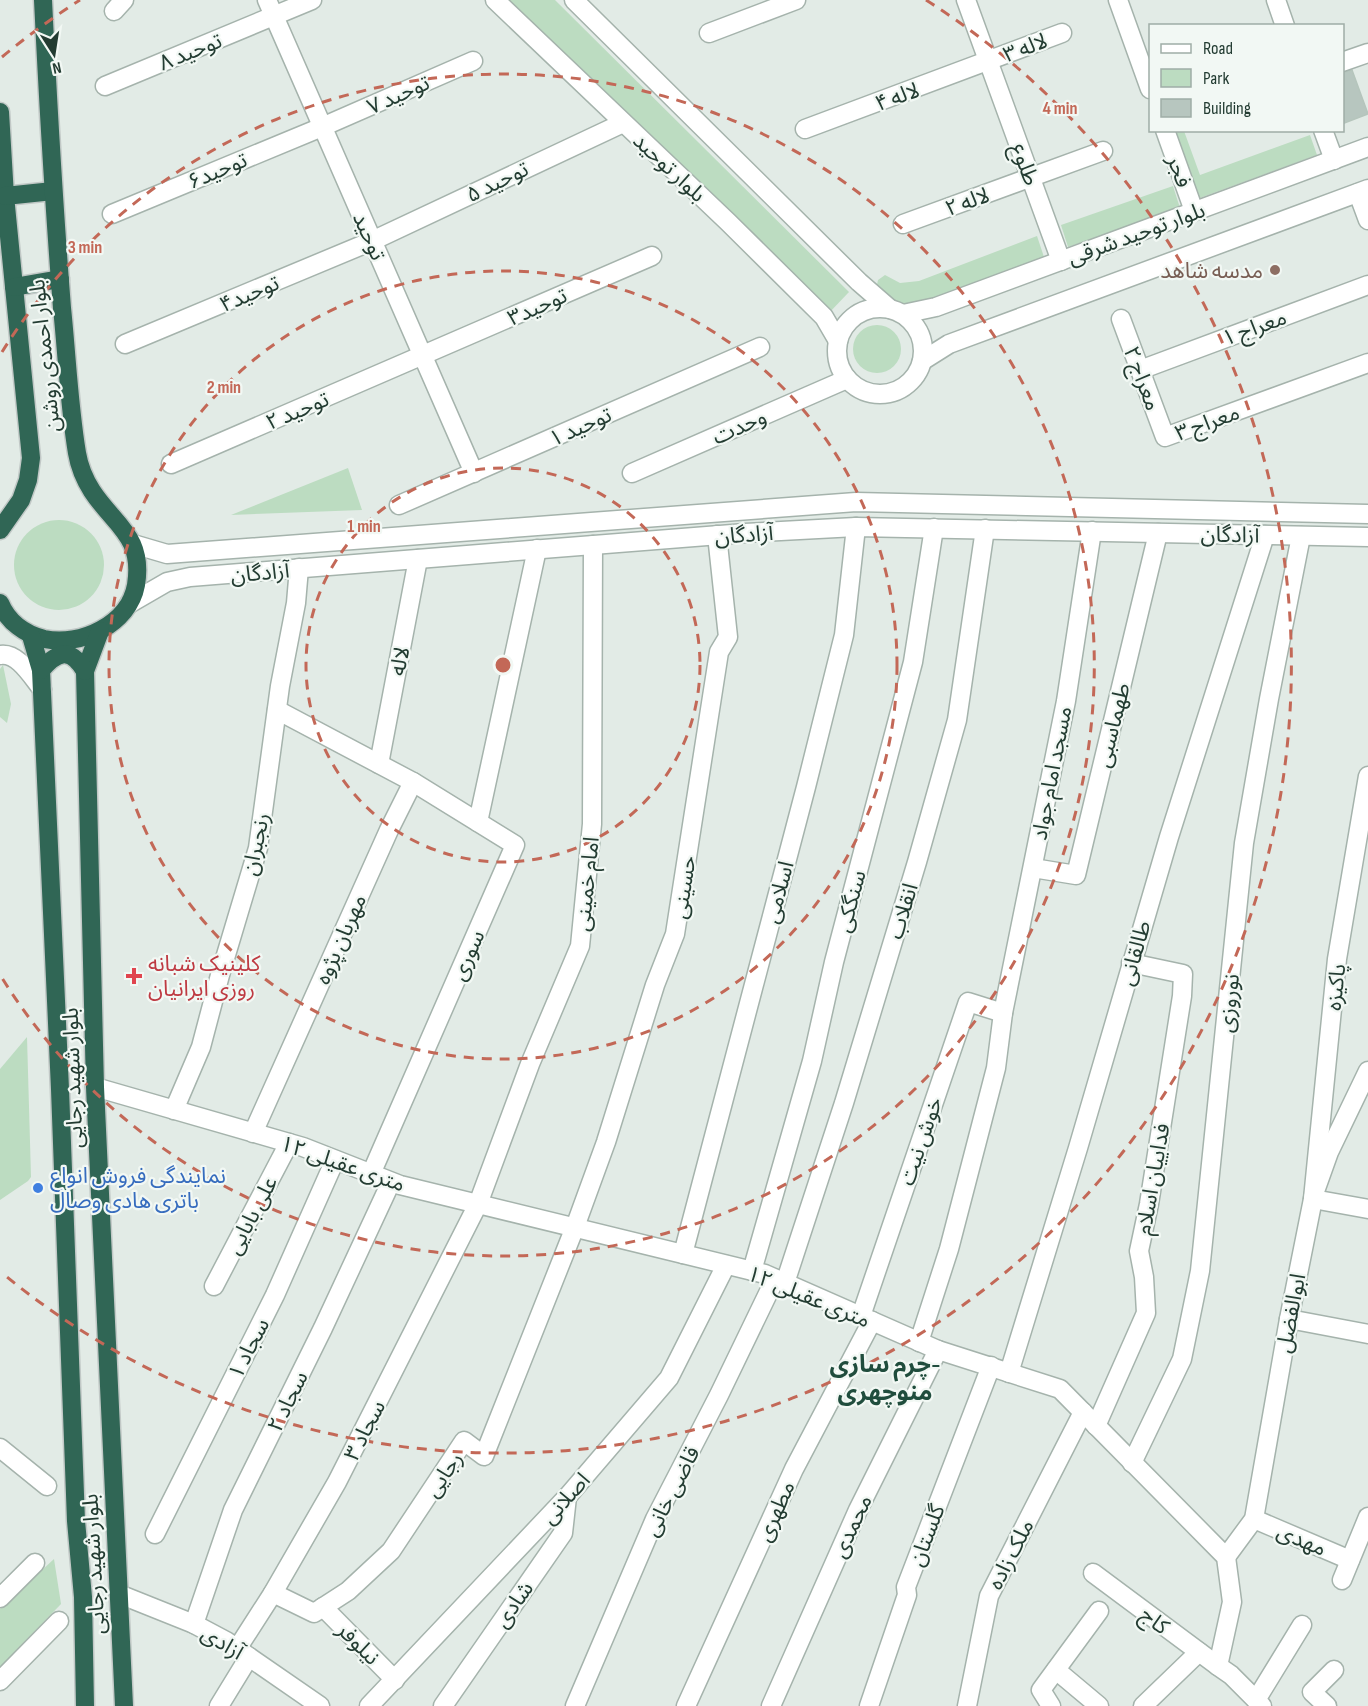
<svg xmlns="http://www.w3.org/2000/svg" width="1368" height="1706" font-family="'Sofia Sans Condensed','Noto Sans Arabic',sans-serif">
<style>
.green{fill:#bcdcc1}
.building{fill:#b7c6bf;stroke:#b5c5bc;stroke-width:1.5}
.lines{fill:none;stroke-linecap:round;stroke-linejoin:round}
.minor-casing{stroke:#a5b3ac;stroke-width:21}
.highway-casing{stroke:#c1c8c6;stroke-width:21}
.minor{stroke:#fff;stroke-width:18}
.highway{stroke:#306655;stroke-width:18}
.ring{fill:none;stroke:#c36857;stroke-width:3;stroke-dasharray:10 8}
.education-dot{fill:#8d6e63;stroke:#f2f8f4;stroke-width:2}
.health-dot{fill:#e0444e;stroke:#f2f8f4;stroke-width:2}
.shop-dot{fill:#3f7fe0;stroke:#f2f8f4;stroke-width:2}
.labels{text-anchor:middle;stroke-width:4.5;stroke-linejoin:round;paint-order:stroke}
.street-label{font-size:22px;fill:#233c32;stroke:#f2f8f4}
.education-label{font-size:22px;fill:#785e54;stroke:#f2f8f4;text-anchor:end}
.health-label{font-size:22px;fill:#be3a42;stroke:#f2f8f4;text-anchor:start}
.shop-label{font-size:22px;fill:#366cbe;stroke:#f2f8f4;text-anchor:start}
.neighbourhood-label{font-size:24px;font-weight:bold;fill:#204d3d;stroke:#f2f8f4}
.centre{fill:#c36857;stroke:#f2f8f4;stroke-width:3}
.ring-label{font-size:18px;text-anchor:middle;font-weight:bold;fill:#c36857;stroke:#f2f8f4;stroke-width:4.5;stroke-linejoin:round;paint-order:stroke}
</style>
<rect width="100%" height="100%" fill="#e2ebe6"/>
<g class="green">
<path d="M 506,0 L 555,0 L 849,292 L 828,314 Z"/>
<path d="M 1172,131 L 1184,131 L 1200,175 L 1310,135 L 1317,155 L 1197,199 Z"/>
<path d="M 1173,186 L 1180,208 L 1068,247 L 1061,225 Z"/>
<path d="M 1037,236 L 1044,257 C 1012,270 930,310 899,304 C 889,303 883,296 876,289 L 878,280 L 885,275 L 900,283 L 919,281 Z"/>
<circle cx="877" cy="349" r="24"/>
<path d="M 348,468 L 362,510 L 231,515 Z"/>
<circle cx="59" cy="565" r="45"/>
<path d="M 3,665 L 11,704 L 7,723 L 0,717 L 0,669 Z"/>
<path d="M 27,1037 L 31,1177 L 28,1181 L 0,1200 L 0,1069 Z"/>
<path d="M 54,1559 L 61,1604 L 0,1667 L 0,1609 Z"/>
</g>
<path class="building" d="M 1352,70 L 1368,114 L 1342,124 L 1342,73 Z"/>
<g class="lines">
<g class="minor-casing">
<g id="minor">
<path d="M 267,0 L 474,473"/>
<path d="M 495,0 L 728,222 L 824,317 L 838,341"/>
<path d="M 574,0 L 859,282 L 890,309"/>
<path d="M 966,0 L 1061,261"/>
<path d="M 1118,0 L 1150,89"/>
<path d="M 1276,0 L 1285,26"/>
<path d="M 114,11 L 124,0"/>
<path d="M 709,33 L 796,0"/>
<path d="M 1342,62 L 1368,53"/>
<path d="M 105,86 L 312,0"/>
<path d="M 805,129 L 1062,33"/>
<path d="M 1165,130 L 1194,211"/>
<path d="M 1323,130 L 1334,160"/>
<path d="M 1358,193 L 1368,220"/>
<path d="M 112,214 L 322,127 L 473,61"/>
<path d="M 903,224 L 1103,151"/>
<circle cx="880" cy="351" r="43"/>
<path d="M 903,314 L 936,307 L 1368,147"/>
<path d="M 1121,319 L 1165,437 L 1368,363"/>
<path d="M 125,344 L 372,241 L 623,123"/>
<path d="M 922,361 L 949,344 L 1368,189"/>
<path d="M 1140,370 L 1368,285"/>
<path d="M 171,464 L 652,256"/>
<path d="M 632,473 L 847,379"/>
<path d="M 399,505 L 760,347"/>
<path d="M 133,544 L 167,554 L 856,502 L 1368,514"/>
<path d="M 129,604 L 167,582 L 190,577 L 745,533 L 856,527 L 1368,537"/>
<path d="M 0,655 C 18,652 32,677 42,689"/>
<path d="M 379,764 L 418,559"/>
<path d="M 1368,776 L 1337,959 L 1313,1199 L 1368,1209"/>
<path d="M 478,822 L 537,549"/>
<path d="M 1033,868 L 1076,875 L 1158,533"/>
<path d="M 95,1087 L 303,1147 L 400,1185 L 765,1274 L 938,1350 L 1060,1389 L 1226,1557 L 1232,1602 L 1218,1666 L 1231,1675 L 1262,1706"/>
<path d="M 174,1110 L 201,1047 L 220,975 L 258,848 L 280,686 L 296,603 L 299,568"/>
<path d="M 253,1133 L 389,830 L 413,782 L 277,710"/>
<path d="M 371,1174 L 515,845 L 413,782"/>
<path d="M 683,1254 L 806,787 L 844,635 L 856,527"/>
<path d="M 752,1271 L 812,1061 L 834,962 L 913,662 L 934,528"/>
<path d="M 785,1283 L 844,1103 L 917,862 L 957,720 L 985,529"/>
<path d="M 214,1286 L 289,1143"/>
<path d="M 861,1316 L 968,1002 L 1003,1013"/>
<path d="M 1289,1319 L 1368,1334"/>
<path d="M 919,1342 L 949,1249 L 996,1068 L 1003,1013 L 1066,701 L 1092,531"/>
<path d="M 1009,1373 L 1078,1148 L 1169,837 L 1265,535"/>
<path d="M 1096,1426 L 1146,1313 L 1144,1277 L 1139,1251 L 1149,1204 L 1182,996 L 1183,974 L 1131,963"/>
<path d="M 0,1448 L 47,1486"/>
<path d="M 1132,1463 L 1182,1359 L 1200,1271 L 1244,843 L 1269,699 L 1301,536"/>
<path d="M 1254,1519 L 1350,1560"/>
<path d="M 155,1534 L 275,1295 L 335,1160"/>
<path d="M 1226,1557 L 1254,1519 L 1289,1319 L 1314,1194 L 1329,1152 L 1368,1071"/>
<path d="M 1093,1573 L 1218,1666"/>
<path d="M 1342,1580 L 1368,1517"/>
<path d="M 273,1593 L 314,1613 L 348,1591 L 391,1551 L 464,1441 L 484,1456 L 575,1227 L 606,1142 L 655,985 L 675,934 L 719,652 L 728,637 L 717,535"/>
<path d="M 119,1594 L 194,1624 L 226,1641 L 320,1706"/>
<path d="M 0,1598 L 35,1563"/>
<path d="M 323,1607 L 395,1680"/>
<path d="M 194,1624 L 233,1510 L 323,1328 L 391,1182"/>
<path d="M 237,1649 L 273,1593 L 337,1482 L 478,1204 L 530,1064 L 580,946 L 592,824 L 593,545"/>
<path d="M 1056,1670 L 1099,1706"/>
<path d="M 0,1681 L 59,1621"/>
<path d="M 1256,1700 L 1302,1625"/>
<path d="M 219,1706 L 249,1657"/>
<path d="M 369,1706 L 567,1497 L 669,1378 L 726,1265"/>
<path d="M 443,1706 L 563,1533 L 567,1497"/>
<path d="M 575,1706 L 655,1519 L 719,1395 L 775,1279"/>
<path d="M 686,1706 L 794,1469 L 872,1321"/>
<path d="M 771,1706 L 858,1510 L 938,1350"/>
<path d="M 869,1706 L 907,1595 L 906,1587 L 991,1366"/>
<path d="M 967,1706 L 989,1596 L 1083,1412"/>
<path d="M 1051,1706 L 1041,1690 L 1099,1611"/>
<path d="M 1143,1706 L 1199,1652"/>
<path d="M 1327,1706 L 1312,1692 L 1334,1670"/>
</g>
</g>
<g class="highway-casing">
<g id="highway">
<path d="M 0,112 L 5,196 L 31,458 L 28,480 L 21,500 L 0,530"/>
<path d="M 5,196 L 53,191"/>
<path d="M 14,287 L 60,279"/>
<path d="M 0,603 C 8,622 25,634 44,639 C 81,647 129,624 136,585 C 144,536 114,525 92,491 C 85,480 79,465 77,453 C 69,405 67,356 62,308 C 54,205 48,103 43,0"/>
<path d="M 100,631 L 85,671 L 95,1087 L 124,1706"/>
<path d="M 31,636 L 41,670 L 60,1089 L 76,1521 L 83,1597 L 85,1706"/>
<path d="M 41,670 C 58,651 70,647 85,671"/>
</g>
</g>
<use href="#minor" class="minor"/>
<use href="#highway" class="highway"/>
</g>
<g class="ring">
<circle cx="503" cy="665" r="197"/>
<circle cx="503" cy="665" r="394"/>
<path d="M2 352A591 591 0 1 1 2 978"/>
<path d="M2 57A788 788 0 0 1 80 0M926 0A788 788 0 1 1 2 1273"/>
</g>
<circle class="education-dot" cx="1275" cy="270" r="6"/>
<path class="health-dot" d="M131 967h6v6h6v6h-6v6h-6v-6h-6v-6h6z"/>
<circle class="shop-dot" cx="38" cy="1188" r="6"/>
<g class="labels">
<g class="street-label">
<text transform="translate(1025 47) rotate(-21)" y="8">لاله ۳</text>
<text transform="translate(190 51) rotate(-22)" y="8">توحید ۸</text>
<text transform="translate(398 94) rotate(-24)" y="8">توحید ۷</text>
<text transform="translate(897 96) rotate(-20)" y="8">لاله ۴</text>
<text transform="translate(1026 164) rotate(70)" y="8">طلوع</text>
<text transform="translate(670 167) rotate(43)" y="8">بلوار توحید</text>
<text transform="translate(217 170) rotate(-23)" y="8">توحید۶</text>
<text transform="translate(1180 171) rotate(70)" y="8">فجر</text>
<text transform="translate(497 181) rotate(-26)" y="8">توحید ۵</text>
<text transform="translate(967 201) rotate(-20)" y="8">لاله ۲</text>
<text transform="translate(1136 233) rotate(-20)" y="8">بلوار توحید شرقی</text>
<text transform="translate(370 236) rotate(66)" y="8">توحید</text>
<text transform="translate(249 293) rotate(-23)" y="8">توحید۴</text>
<text transform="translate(537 306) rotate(-24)" y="8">توحید۳</text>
<text transform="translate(1254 327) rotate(-20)" y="8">معراج ۱</text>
<text transform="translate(44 356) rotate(-96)" y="8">بلوار احمدی روشن</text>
<text transform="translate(1143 378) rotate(69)" y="8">معراج ۲</text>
<text transform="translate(297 410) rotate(-23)" y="8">توحید ۲</text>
<text transform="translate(1207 422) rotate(-20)" y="8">معراج ۳</text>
<text transform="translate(580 426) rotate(-24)" y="8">توحید ۱</text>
<text transform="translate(739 426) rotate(-24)" y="8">وحدت</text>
<text transform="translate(744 534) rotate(-4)" y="8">آزادگان</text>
<text transform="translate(1230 534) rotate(1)" y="8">آزادگان</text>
<text transform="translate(260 572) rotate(-5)" y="8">آزادگان</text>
<text transform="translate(399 661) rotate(-79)" y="8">لاله</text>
<text transform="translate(1112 725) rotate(-76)" y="8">طهماسبی</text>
<text transform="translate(1051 773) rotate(-79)" y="8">مسجد امام جواد</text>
<text transform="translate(255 844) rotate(-78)" y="8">رنجبران</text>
<text transform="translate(586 884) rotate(-84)" y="8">امام خمینی</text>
<text transform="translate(683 887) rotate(-81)" y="8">حسینی</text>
<text transform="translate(778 892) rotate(-75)" y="8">اسلامی</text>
<text transform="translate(850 901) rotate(-75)" y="8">سنگکی</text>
<text transform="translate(902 911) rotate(-73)" y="8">انقلاب</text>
<text transform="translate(340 939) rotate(-66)" y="8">مهربان پژوه</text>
<text transform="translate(1134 953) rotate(-74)" y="8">طالقانی</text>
<text transform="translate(467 955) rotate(-66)" y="8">سوری</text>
<text transform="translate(1335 987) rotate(-84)" y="8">پاکیزه</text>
<text transform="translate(1228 1003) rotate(-84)" y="8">نوروزی</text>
<text transform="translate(72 1078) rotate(-92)" y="8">بلوار شهید رجایی</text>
<text transform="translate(920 1141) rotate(-71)" y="8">خوش نیت</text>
<text transform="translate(343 1163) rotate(19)" y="8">۱۲ متری عقیلی</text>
<text transform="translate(1152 1179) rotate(-80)" y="8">فداییان اسلام</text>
<text transform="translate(251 1215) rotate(-62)" y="8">علی بابایی</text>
<text transform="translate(809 1296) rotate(22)" y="8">۱۲ متری عقیلی</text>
<text transform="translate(1290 1313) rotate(-79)" y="8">ابوالفضل</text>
<text transform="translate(248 1348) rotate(-63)" y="8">سجاد ۱</text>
<text transform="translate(287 1401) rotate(-64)" y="8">سجاد ۲</text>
<text transform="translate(364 1430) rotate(-63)" y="8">سجاد ۳</text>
<text transform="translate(443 1474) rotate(-56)" y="8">رجایی</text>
<text transform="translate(671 1491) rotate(-63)" y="8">قاضی خانی</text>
<text transform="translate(565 1498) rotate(-48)" y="8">اصلانی</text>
<text transform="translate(775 1511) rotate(-66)" y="8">مطهری</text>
<text transform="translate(851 1526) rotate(-65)" y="8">محمدی</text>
<text transform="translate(926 1535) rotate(-69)" y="8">گلستان</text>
<text transform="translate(1302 1539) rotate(23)" y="8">مهدی</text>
<text transform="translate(1010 1554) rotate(-63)" y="8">ملک زاده</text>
<text transform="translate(93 1564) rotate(-93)" y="8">بلوار شهید رجایی</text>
<text transform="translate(513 1604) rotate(-55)" y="8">شادی</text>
<text transform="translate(1155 1620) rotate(37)" y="8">کاج</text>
<text transform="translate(223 1642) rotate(31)" y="8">آزادی</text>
<text transform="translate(359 1643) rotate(45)" y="8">نیلوفر</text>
</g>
<g class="education-label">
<text x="1263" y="278">مدسه شاهد</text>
</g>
<g class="health-label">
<text x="148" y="971">کلینیک شبانه<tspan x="148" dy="25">روزی ایرانیان</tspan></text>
</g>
<g class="shop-label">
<text x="50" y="1183">نمایندگی فروش انواع<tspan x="50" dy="25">باتری هادی وصال</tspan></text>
</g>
<g class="neighbourhood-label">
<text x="885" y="1372">چرم سازی-<tspan x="885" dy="28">منوچهری</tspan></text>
</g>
</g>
<circle cx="503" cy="665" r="9" class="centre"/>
<g class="ring-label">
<text x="1060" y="114">4 min</text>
<text x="85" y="253">3 min</text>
<text x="224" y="393">2 min</text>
<text x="364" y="532">1 min</text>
</g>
<rect x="1149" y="24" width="195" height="108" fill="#f2f8f4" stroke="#9fada6" stroke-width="1.5"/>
<rect x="1161" y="44" width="30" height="9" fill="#ffffff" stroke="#9fada6" stroke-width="1.5"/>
<text x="1203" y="54" font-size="18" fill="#233c32">Road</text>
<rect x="1161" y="69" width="30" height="18" fill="#bcdcc1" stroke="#9fada6" stroke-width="1.5"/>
<text x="1203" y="84" font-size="18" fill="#233c32">Park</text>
<rect x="1161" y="99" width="30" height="18" fill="#b7c6bf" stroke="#9fada6" stroke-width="1.5"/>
<text x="1203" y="114" font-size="18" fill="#233c32">Building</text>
<g transform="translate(54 54) rotate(168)" stroke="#f2f8f4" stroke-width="4.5" paint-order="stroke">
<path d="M0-4.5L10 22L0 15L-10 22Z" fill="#233c32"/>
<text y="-9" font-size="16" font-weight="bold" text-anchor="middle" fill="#233c32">N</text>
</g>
</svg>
